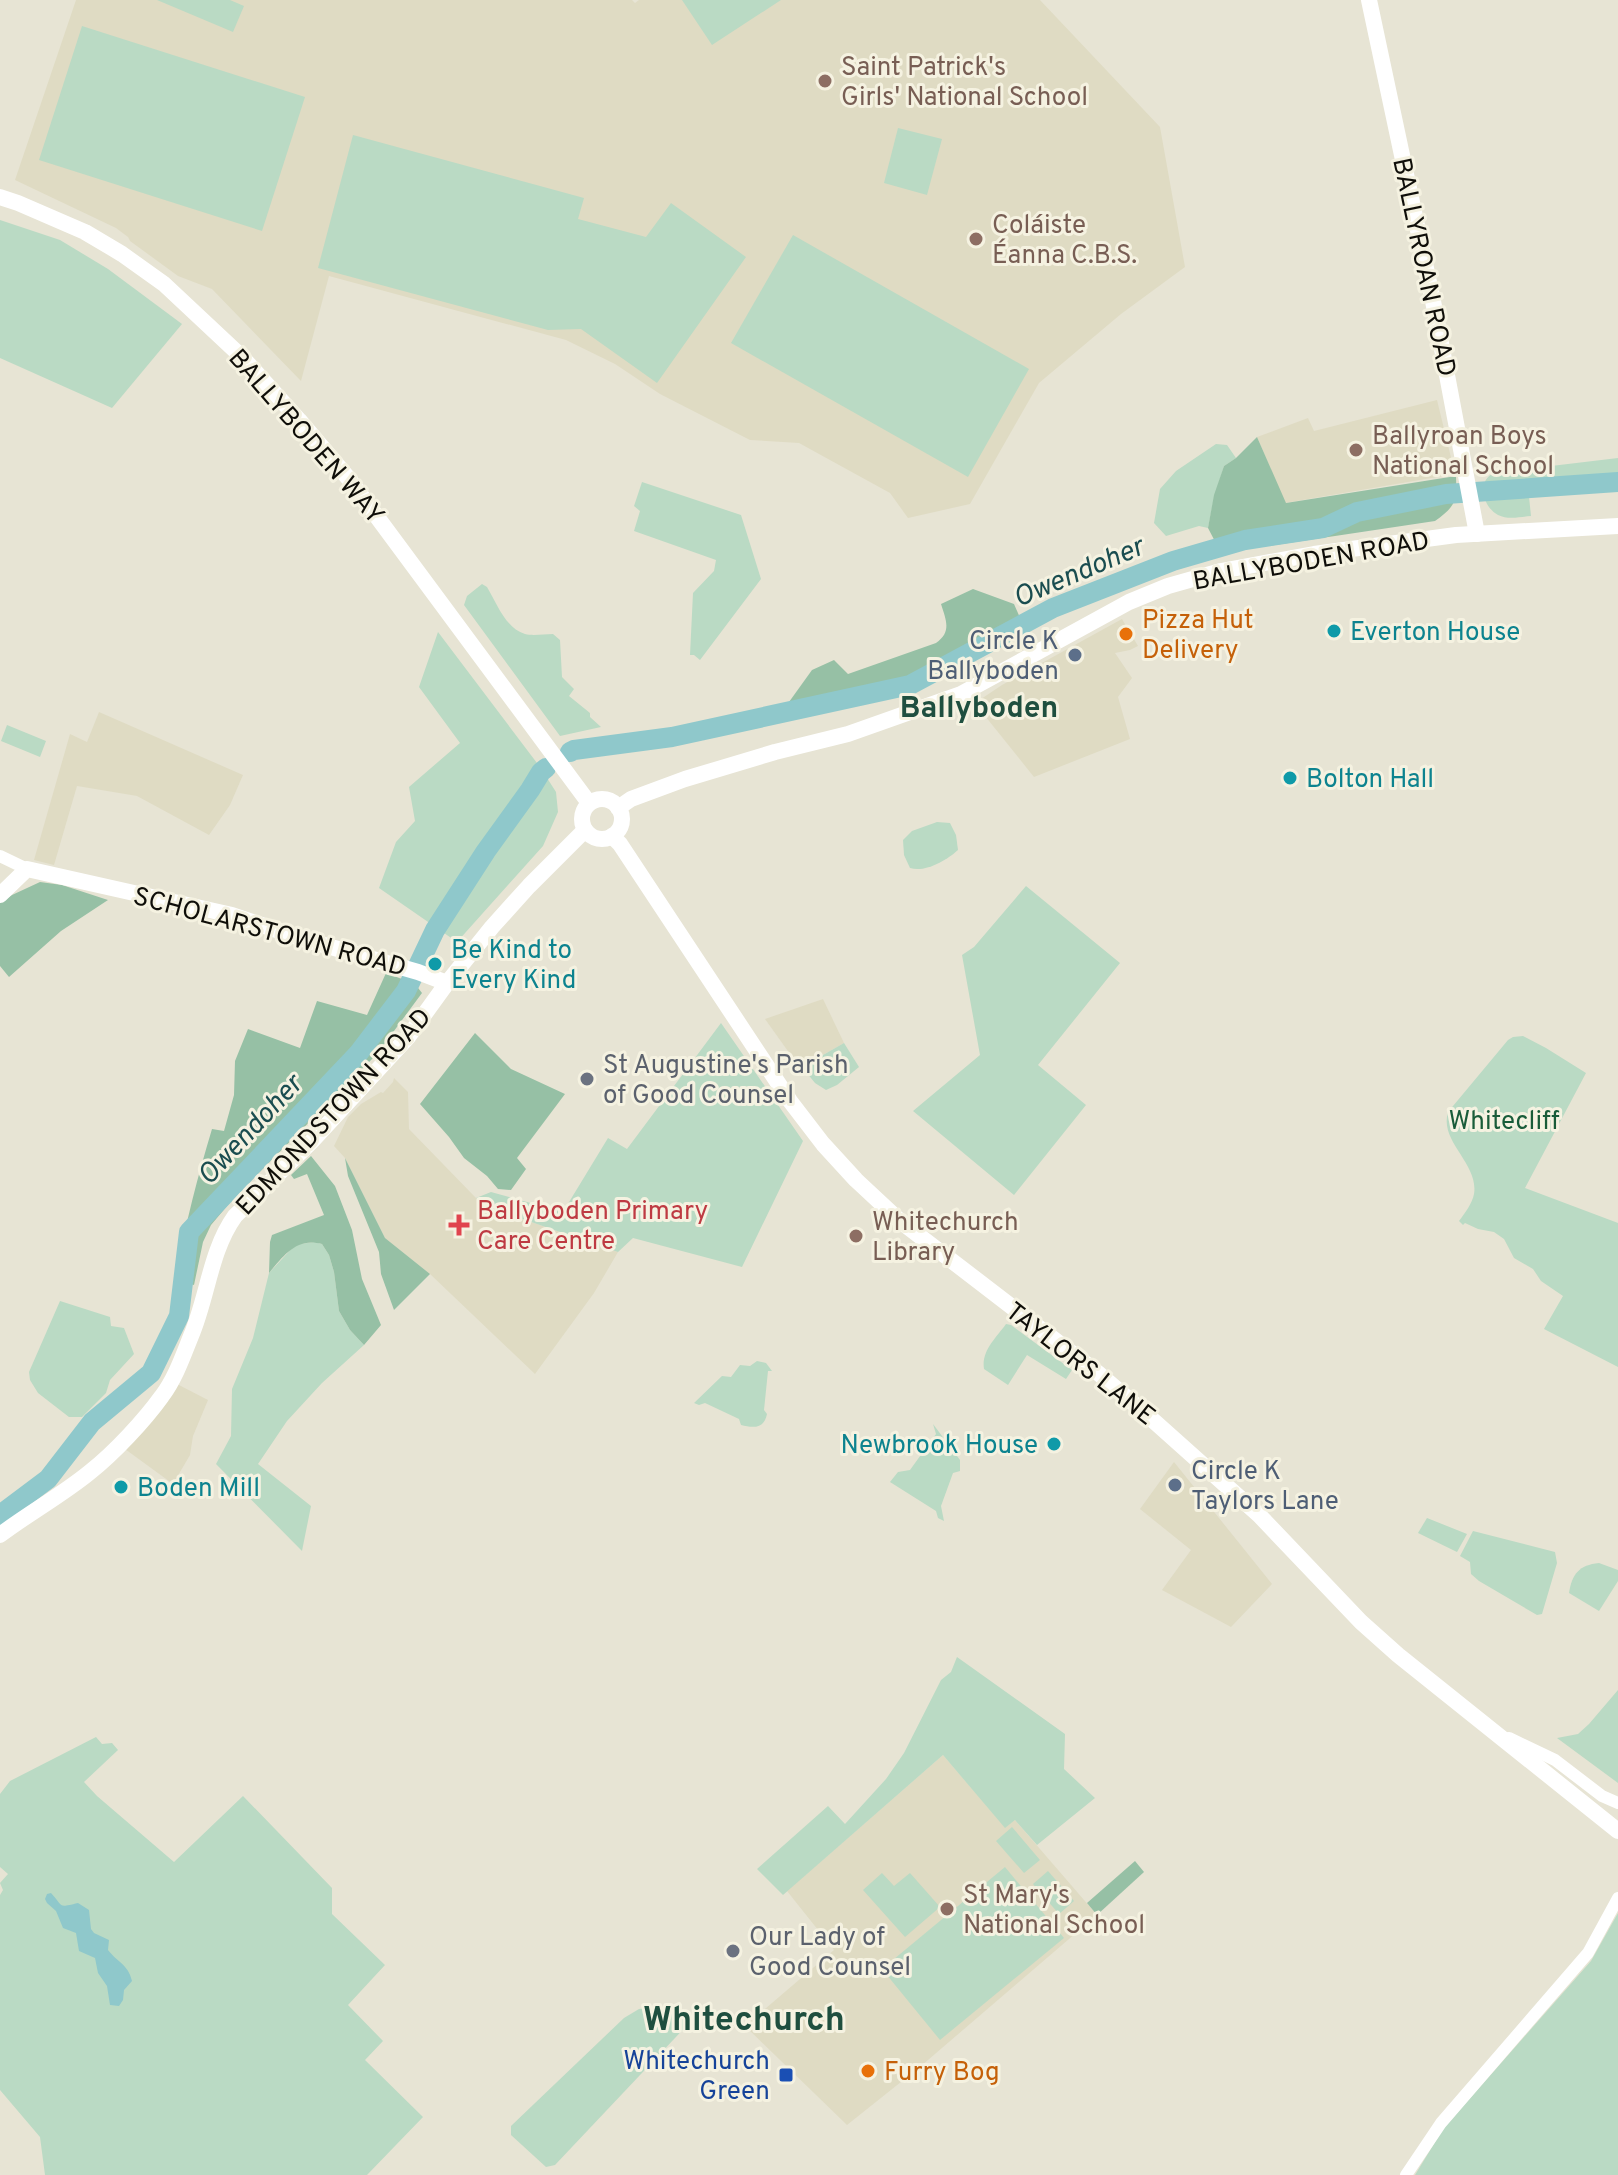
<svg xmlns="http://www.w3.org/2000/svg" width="1618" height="2175" font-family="Overpass,sans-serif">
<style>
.built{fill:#dfdbc3}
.green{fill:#badac4}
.forest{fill:#96c0a5}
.water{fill:#8fc8cb}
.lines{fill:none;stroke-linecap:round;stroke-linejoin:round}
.river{stroke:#8fc8cb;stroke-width:20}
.minor{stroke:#fff;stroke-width:12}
.major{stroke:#fff;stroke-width:16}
.education-dot{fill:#8d6e63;stroke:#f5f2e1;stroke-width:3}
.culture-dot{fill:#0f9aa8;stroke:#f5f2e1;stroke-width:3}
.food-dot{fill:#e8710a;stroke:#f5f2e1;stroke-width:3}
.service-dot{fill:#5c6f8a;stroke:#f5f2e1;stroke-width:3}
.worship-dot{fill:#6b7280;stroke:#f5f2e1;stroke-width:3}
.health-dot{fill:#e0444e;stroke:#f5f2e1;stroke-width:3}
.transit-dot{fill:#1a4fb4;stroke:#f5f2e1;stroke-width:3}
.labels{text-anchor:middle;stroke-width:6;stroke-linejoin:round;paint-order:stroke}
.education-label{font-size:26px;fill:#785e54;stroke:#f5f2e1;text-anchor:start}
.street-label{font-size:26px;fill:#0f0e09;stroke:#f5f2e1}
.food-label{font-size:26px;fill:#c56008;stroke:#f5f2e1;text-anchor:start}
.culture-label{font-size:26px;fill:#0d838f;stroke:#f5f2e1;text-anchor:start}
.service-label{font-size:26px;fill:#4e5e75;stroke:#f5f2e1;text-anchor:end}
.worship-label{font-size:26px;fill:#5b616d;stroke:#f5f2e1;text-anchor:start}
.park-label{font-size:26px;fill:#195c39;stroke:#f5f2e1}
.health-label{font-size:26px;fill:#be3a42;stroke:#f5f2e1;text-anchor:start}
.transit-label{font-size:26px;fill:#164399;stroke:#f5f2e1;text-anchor:end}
.water-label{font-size:28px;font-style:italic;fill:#1a4d50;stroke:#f5f2e1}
.quarter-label{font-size:30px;font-weight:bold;fill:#1f4f3f;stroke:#f5f2e1}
.district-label{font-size:34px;font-weight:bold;fill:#1f4f3f;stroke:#f5f2e1}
</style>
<rect width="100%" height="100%" fill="#e7e4d4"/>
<g class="built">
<path d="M 76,0 L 632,0 L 635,3 L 639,0 L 1040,0 L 1160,127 L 1185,267 L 1121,314 L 1039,383 L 970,504 L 908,518 L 890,493 L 799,443 L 750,440 L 660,394 L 615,364 L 566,340 L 329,276 L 301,381 L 212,289 L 178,276 L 130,241 L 128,237 L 116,228 L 15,180 Z"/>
<path d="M 1437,400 L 1455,474 L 1285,503 L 1257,437 L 1308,418 L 1314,431 Z"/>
<path d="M 1122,619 L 1138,646 L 1130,650 L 1115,653 L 1132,678 L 1118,697 L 1130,739 L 1034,777 L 977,706 L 978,701 L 1002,685 Z"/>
<path d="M 99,712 L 243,775 L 230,805 L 209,835 L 137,796 L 77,786 L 54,865 L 34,860 L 70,734 L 87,742 Z"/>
<path d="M 823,999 L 844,1043 L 800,1068 L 765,1019 Z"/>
<path d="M 394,1078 L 408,1092 L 409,1129 L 476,1198 L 499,1211 L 618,1252 L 594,1293 L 535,1374 L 430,1274 L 385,1238 L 345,1158 L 334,1146 L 348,1117 L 361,1104 L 381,1092 L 383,1093 L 393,1082 Z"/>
<path d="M 177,1384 L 208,1400 L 193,1436 L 190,1455 L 173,1484 L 125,1449 Z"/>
<path d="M 1174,1462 L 1272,1584 L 1231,1627 L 1162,1590 L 1191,1550 L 1140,1509 Z"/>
<path d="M 943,1755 L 1005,1827 L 1015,1820 L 1097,1915 L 921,2066 L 847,2125 L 745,2026 L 834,1950 L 787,1891 Z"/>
</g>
<g class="green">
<path d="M 157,0 L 230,0 L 244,6 L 233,32 Z"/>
<path d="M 682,0 L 781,0 L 712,45 Z"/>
<path d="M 82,26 L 305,97 L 262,231 L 39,160 Z"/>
<path d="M 898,128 L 942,139 L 927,195 L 884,183 Z"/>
<path d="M 353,135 L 584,198 L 578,219 L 646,237 L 671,203 L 746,257 L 657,383 L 581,329 L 548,330 L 318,268 Z"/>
<path d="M 0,220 L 60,240 L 108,269 L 182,324 L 112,408 L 0,358 Z"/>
<path d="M 793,235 L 1029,369 L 968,477 L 731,343 Z"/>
<path d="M 1216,444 L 1227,445 L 1236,458 L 1224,466 L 1214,498 L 1208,528 L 1199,526 L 1166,536 L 1154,523 L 1160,489 L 1176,471 Z"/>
<path d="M 1618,458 L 1618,482 L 1528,487 L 1531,516 C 1520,517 1508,520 1498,515 C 1483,507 1476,481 1494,473 Z"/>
<path d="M 642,482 L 741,515 L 761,579 L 700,660 L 694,655 L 690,655 L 693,593 L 714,571 L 716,560 L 634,531 L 640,511 L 634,506 Z"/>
<path d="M 482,584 L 487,587 C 496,602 506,629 525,634 C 533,636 544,634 553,634 L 560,640 L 562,677 L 574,689 L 569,696 L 590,713 L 590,717 L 601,727 L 560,736 L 464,605 L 467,596 Z"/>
<path d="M 438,632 L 540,767 L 556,792 L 558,812 L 543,846 L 457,942 L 379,888 L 396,842 L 415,821 L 409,787 L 460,743 L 419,687 Z"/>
<path d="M 7,725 L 46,741 L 40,757 L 1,741 Z"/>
<path d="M 937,822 L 950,823 L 956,835 L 958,850 C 947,860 925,873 910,868 L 904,855 L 903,840 L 912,831 Z"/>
<path d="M 1026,886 L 1120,963 L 1038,1065 L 1086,1105 L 1014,1195 L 913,1111 L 980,1055 L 962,955 L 974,947 Z"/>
<path d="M 721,1023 L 803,1141 L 742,1267 L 633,1238 L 618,1252 L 499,1211 L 476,1198 L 491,1192 L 563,1212 L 608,1138 L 627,1149 Z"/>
<path d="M 1523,1036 L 1546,1048 L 1586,1073 L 1525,1188 L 1618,1223 L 1618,1367 L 1544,1329 L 1563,1296 L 1541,1281 L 1533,1269 L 1514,1258 L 1504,1239 L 1494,1232 L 1478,1229 L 1465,1223 L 1463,1225 L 1459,1221 C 1465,1213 1472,1204 1474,1194 C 1479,1163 1439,1142 1448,1112 L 1508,1040 L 1513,1037 Z"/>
<path d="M 844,1043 L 859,1067 L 837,1085 L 826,1090 L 815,1083 L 802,1067 Z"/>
<path d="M 315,1242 L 322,1244 L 329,1255 L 334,1272 L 339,1311 L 350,1330 L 364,1345 L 322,1383 L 287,1421 L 258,1464 L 311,1506 L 302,1551 L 216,1464 L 231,1436 L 232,1389 L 253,1338 L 269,1273 L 293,1247 L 299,1244 Z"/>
<path d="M 60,1301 L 110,1317 L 111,1326 L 124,1328 L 134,1354 L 110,1380 L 106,1393 L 82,1417 L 69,1417 L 38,1393 L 30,1380 L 29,1372 Z"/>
<path d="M 1006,1324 L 1011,1325 L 1072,1370 L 1066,1379 L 1027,1355 L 1008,1385 L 984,1369 C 981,1351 996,1338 1006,1324 Z"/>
<path d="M 757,1361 L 766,1363 L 772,1371 L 768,1371 L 764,1410 L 767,1414 C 764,1429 753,1428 741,1425 L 739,1419 L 705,1403 L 699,1405 L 694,1403 L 722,1376 L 731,1377 L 740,1365 L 750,1366 Z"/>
<path d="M 933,1424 L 960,1460 L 960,1471 L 953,1473 L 941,1506 L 944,1521 L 938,1518 L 936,1511 L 890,1482 L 898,1472 L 910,1470 L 936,1434 Z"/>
<path d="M 1427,1518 L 1467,1534 L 1457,1552 L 1418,1533 Z"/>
<path d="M 1473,1531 L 1555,1552 L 1557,1563 L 1542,1614 L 1537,1615 L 1479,1581 L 1471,1574 L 1470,1562 L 1460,1556 Z"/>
<path d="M 1599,1563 L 1618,1570 L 1618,1581 L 1599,1611 L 1569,1593 C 1572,1574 1579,1565 1599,1563 Z"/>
<path d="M 957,1657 L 1065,1734 L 1064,1769 L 1095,1798 L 1037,1845 L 1015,1820 L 1005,1828 L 943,1755 L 783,1895 L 757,1869 L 828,1806 L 845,1824 L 886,1779 L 904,1753 L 941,1680 L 951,1672 Z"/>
<path d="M 1618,1690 L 1618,1783 L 1557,1738 L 1578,1734 L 1589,1724 Z"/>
<path d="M 96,1737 L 102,1744 L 112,1743 L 118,1750 L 84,1782 L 97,1796 L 174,1862 L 243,1796 L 332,1888 L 332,1914 L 385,1965 L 348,2005 L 383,2041 L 365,2060 L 423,2117 L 367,2175 L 45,2175 L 40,2137 L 0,2090 L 0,1895 L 3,1890 L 0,1883 L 8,1874 L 0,1867 L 0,1794 L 10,1781 Z"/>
<path d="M 1012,1827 L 1040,1860 L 1024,1873 L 996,1841 Z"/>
<path d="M 1005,1867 L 1064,1938 L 940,2040 L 882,1969 Z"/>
<path d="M 1048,1871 L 1074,1901 L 1059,1914 L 1033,1884 Z"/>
<path d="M 882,1873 L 894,1886 L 910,1873 L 940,1907 L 905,1937 L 863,1890 Z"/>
<path d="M 1618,1913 L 1618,2175 L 1415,2175 L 1443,2129 L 1591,1961 Z"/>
<path d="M 655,2007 C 670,2008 680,2012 692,2020 L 555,2165 L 546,2167 L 511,2135 L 511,2126 L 624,2018 L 639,2009 Z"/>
</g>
<g class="forest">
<path d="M 1257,437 L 1286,503 L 1456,476 C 1457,501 1456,506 1435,521 L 1221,553 L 1208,528 L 1214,495 L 1224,466 L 1236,458 Z"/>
<path d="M 973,589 L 1014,604 L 1024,627 L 928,676 L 789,702 L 812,670 L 834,660 L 848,674 L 936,643 C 952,632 946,620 941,604 Z"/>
<path d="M 40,882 L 62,885 L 108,900 L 61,931 L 9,977 L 0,966 L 0,903 L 12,895 Z"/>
<path d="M 386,973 L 415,984 L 422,993 L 377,1054 L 233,1199 L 211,1225 L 203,1242 L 194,1285 L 176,1280 C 184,1228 197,1179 212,1129 L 224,1131 L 234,1095 L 235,1061 L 248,1029 L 300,1048 L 317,1001 L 367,1015 Z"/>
<path d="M 475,1033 L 511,1069 L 565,1094 L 517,1158 L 526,1169 L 511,1190 L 498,1189 L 487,1176 L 464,1158 L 449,1137 L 420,1104 Z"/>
<path d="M 311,1156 L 335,1186 L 352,1230 L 362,1279 L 381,1325 L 364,1345 L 350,1330 L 339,1311 L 334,1272 L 329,1255 L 322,1244 C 297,1237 284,1255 269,1273 L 270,1242 L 272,1235 L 324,1215 L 307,1174 L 294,1179 L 291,1175 Z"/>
<path d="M 345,1158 L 385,1238 L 430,1274 L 394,1310 L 381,1274 L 379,1252 L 348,1176 Z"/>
<path d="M 1135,1861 L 1144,1872 L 1097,1915 L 1087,1903 Z"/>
</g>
<path class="water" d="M 51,1893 C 64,1907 57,1908 78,1903 L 89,1910 L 91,1929 L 94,1933 L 109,1940 L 108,1950 C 118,1963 128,1964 132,1981 L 124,1990 L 123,2000 L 119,2006 L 110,2005 L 107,1986 L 98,1973 L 95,1958 L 79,1951 L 76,1933 L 63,1928 L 56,1911 L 47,1903 L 45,1899 L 47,1894 Z"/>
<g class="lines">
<g class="river">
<path d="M 570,752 L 574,750 L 672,737 L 910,685 L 1053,608 L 1173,561 L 1245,540 L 1323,528 L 1357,512 L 1446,494 L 1618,482"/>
<path d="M 0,1515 L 48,1479 L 92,1422 L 151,1373 L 179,1316 L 189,1232 L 358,1054 L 406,991 L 435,930 L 486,851 L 530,790 L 541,772 L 546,768"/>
</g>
<g class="minor">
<path d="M 0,856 L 27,869"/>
<path d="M 1509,1738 L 1555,1760 L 1602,1796 L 1618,1803"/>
<path d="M 1406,2175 L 1441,2123 L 1588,1953 L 1618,1898"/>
</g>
<g class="major">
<path d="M 1369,0 L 1433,301 L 1477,534"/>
<path d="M 0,197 L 18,203 L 85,232 L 122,254 L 164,284 L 243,358 L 299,420 L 349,479 L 589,803"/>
<circle cx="602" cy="819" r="20"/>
<path d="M 618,808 L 631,799 L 685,779 L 775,752 L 848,734 L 961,694 L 1129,602 L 1168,586 L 1221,571 L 1314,554 L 1456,535 L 1618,526"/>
<path d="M 612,836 L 620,844 L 790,1101 L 823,1144 L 856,1180 L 900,1221 L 1098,1373 L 1146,1414 L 1259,1515 L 1361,1622 L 1398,1655 L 1618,1831"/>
<path d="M 0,895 L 27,869 L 232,915 L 303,939 L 418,972 L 447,983"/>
<path d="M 0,1535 C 29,1513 62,1495 90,1472 C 114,1453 144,1421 162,1396 C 175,1379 183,1356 191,1336 C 208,1296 210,1251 235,1216 L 312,1141 L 408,1037 L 447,983 L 492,927 L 529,886 L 585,830"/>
</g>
</g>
<g class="education-dot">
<circle cx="825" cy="81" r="8"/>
<circle cx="976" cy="239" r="8"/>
<circle cx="1356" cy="450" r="8"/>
<circle cx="856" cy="1236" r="8"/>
<circle cx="947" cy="1909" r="8"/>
</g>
<g class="culture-dot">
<circle cx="1334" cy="631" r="8"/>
<circle cx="1290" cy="778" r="8"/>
<circle cx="435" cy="964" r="8"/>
<circle cx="1054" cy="1444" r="8"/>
<circle cx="121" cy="1487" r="8"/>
</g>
<g class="food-dot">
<circle cx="1126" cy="634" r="8"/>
<circle cx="868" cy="2071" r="8"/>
</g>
<g class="service-dot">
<circle cx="1075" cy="655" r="8"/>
<circle cx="1175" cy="1485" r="8"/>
</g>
<g class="worship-dot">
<circle cx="587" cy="1079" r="8"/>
<circle cx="733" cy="1951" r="8"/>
</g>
<path class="health-dot" d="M455 1213h8v8h8v8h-8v8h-8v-8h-8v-8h8z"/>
<rect class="transit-dot" x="778" y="2067" width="16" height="16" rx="4"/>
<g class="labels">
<g class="education-label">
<text x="841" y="75">Saint Patrick's<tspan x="841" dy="30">Girls' National School</tspan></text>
<text x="992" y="233">Coláiste<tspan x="992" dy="30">Éanna C.B.S.</tspan></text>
<text x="1372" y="444">Ballyroan Boys<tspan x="1372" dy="30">National School</tspan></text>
<text x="872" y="1230">Whitechurch<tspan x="872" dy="30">Library</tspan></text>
<text x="963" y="1903">St Mary's<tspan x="963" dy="30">National School</tspan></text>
</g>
<g class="street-label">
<text transform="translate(1425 267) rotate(78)" y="9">BALLYROAN ROAD</text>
<text transform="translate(307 436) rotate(49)" y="9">BALLYBODEN WAY</text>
<text transform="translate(1311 560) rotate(-10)" y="9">BALLYBODEN ROAD</text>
<text transform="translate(270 931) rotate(15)" y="9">SCHOLARSTOWN ROAD</text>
<text transform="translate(333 1111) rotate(-47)" y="9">EDMONDSTOWN ROAD</text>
<text transform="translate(1081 1363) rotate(38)" y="9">TAYLORS LANE</text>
</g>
<g class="food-label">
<text x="1142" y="628">Pizza Hut<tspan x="1142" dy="30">Delivery</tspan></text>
<text x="884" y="2080">Furry Bog</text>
</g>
<g class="culture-label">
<text x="1350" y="640">Everton House</text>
<text x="1306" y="787">Bolton Hall</text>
<text x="451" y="958">Be Kind to<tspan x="451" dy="30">Every Kind</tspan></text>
<text x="1038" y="1453" text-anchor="end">Newbrook House</text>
<text x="137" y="1496">Boden Mill</text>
</g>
<g class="service-label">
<text x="1059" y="649">Circle K<tspan x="1059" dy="30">Ballyboden</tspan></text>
<text x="1191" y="1479" text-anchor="start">Circle K<tspan x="1191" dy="30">Taylors Lane</tspan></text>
</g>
<g class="worship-label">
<text x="603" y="1073">St Augustine's Parish<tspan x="603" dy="30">of Good Counsel</tspan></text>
<text x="749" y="1945">Our Lady of<tspan x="749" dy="30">Good Counsel</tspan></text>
</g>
<g class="park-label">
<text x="1504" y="1129">Whitecliff</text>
</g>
<g class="health-label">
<text x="477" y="1219">Ballyboden Primary<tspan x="477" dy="30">Care Centre</tspan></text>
</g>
<g class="transit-label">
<text x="770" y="2069">Whitechurch<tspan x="770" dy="30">Green</tspan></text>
</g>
<g class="water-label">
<text transform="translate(1078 571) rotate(-23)" y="10">Owendoher</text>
<text transform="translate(249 1129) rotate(-47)" y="10">Owendoher</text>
</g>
<g class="quarter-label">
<text x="979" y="717">Ballyboden</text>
</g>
<g class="district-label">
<text x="744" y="2030">Whitechurch</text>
</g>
</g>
</svg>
